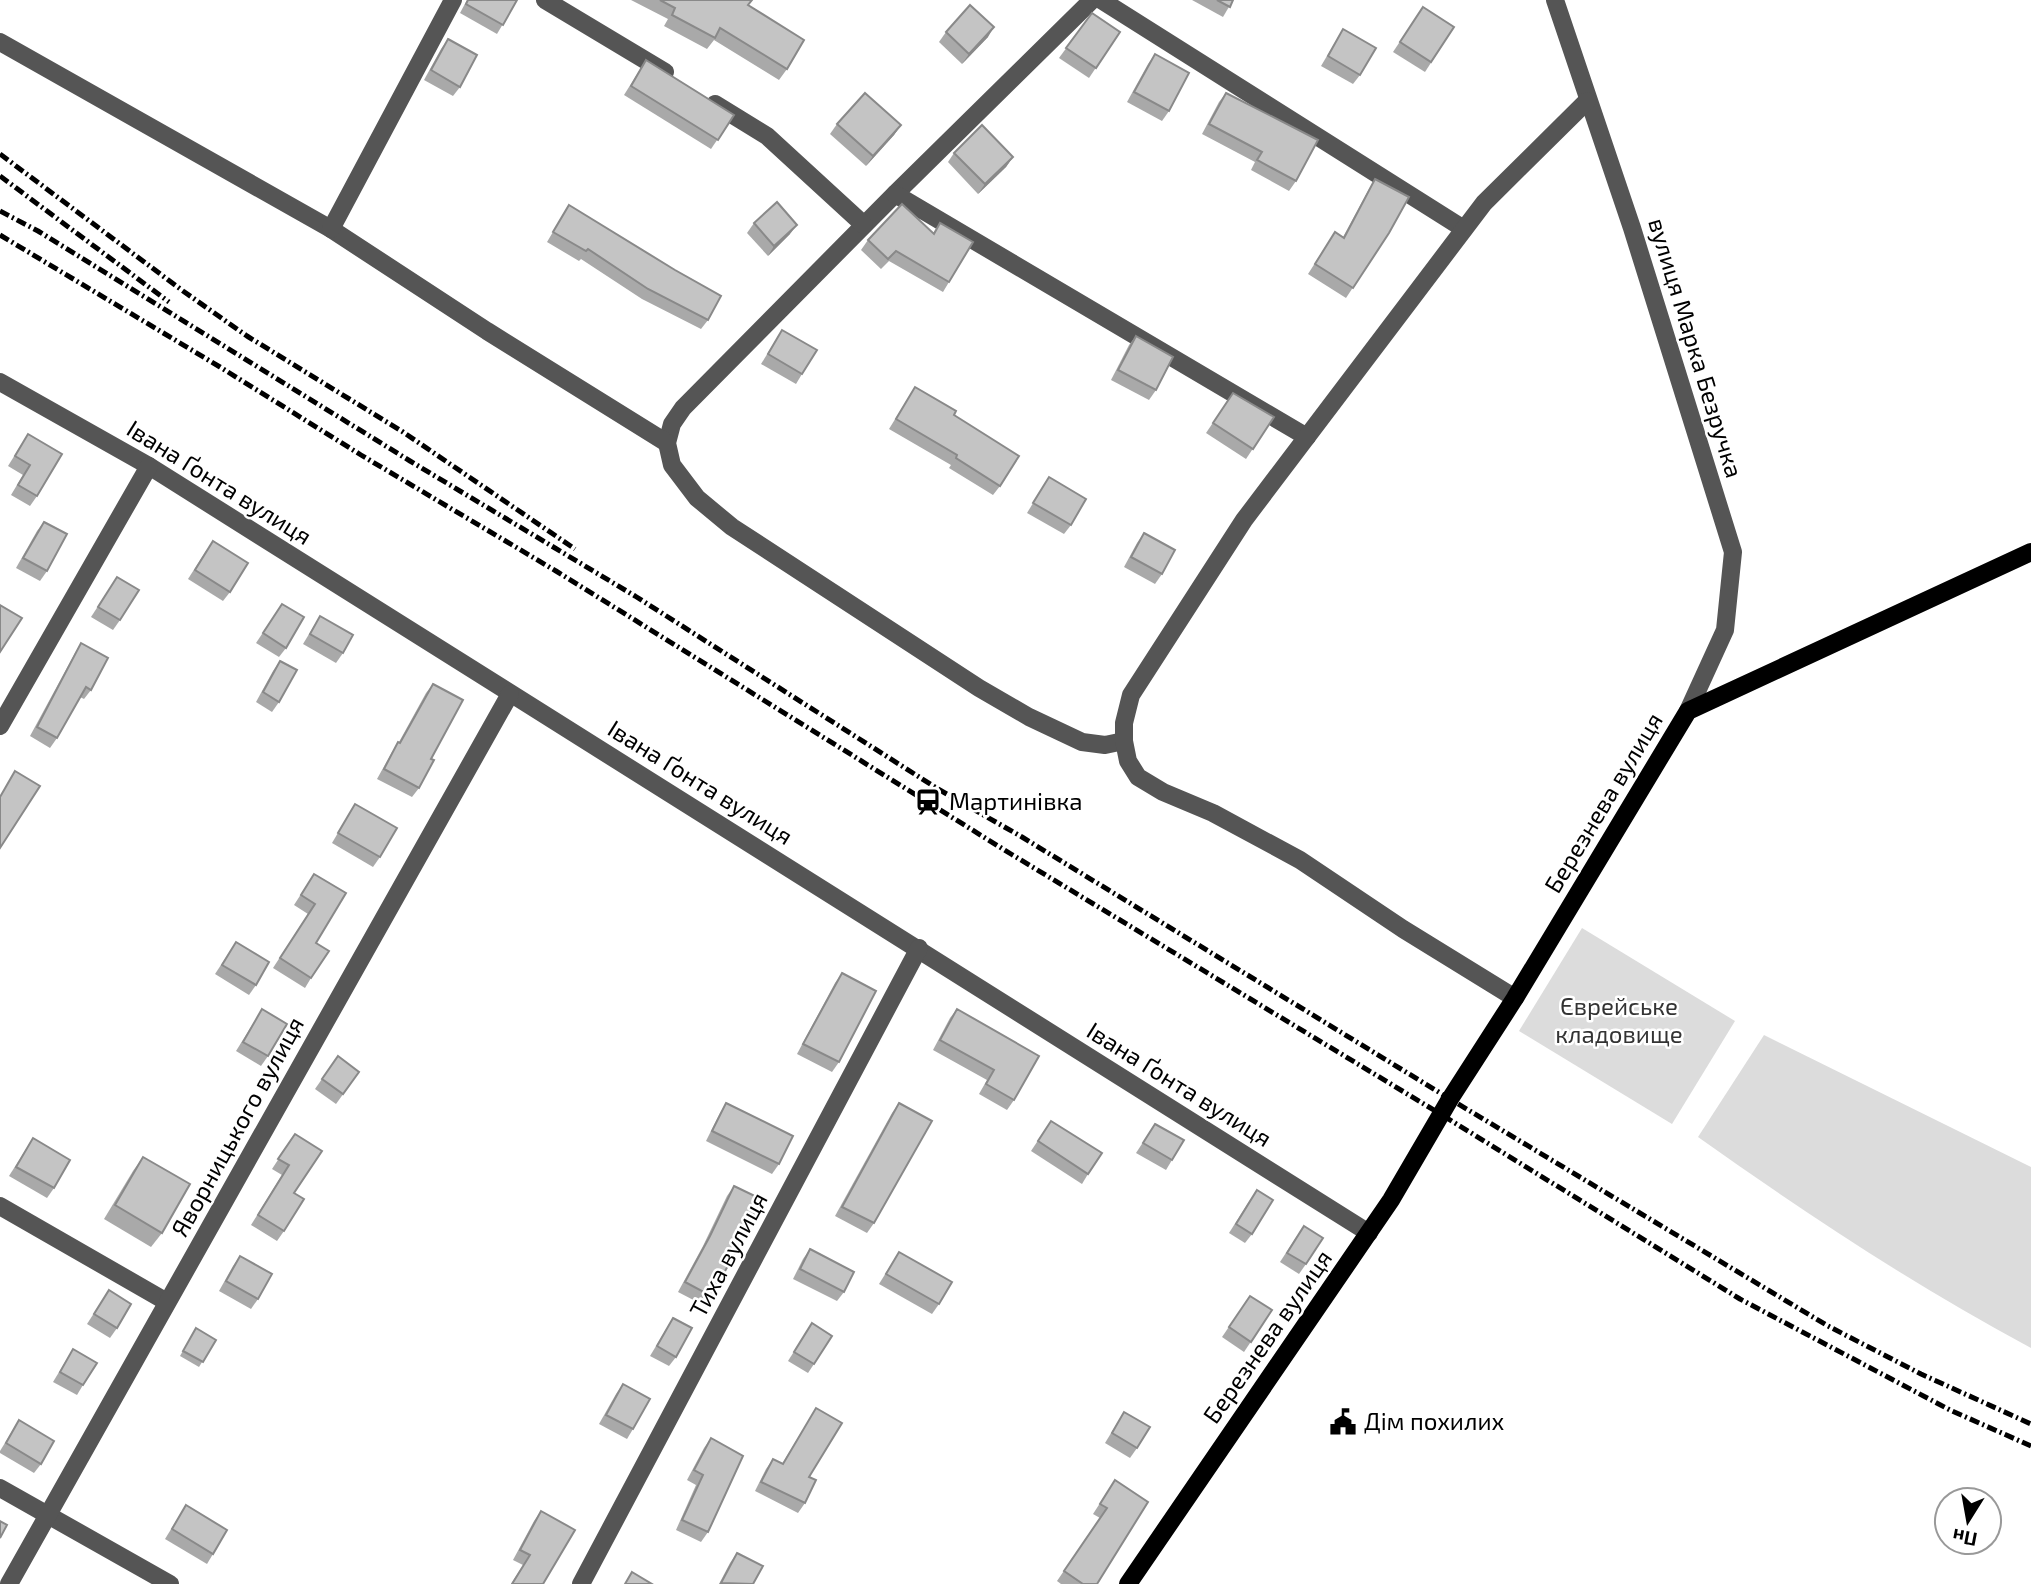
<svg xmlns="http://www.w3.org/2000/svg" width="2031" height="1584" font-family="'Exo 2',sans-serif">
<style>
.green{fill:#dcdcdc}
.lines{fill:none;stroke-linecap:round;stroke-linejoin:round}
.minor{stroke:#555;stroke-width:18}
.major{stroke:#000;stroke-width:18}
.rail{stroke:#000;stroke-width:5;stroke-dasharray:10 3.5 2 3.5;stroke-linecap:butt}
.wall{fill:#a9a9a9}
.shaded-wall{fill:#898989}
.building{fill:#c4c4c4;stroke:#898989;stroke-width:2}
.labels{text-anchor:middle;stroke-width:5;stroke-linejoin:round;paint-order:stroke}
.street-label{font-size:24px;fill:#000;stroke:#fff}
.poi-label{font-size:24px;fill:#000;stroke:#fff;text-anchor:start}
.park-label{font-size:24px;fill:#333;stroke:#fff}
</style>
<rect width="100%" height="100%" fill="#fff"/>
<g class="green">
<path d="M 1582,928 L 1735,1021 L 1672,1124 L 1519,1031 Z"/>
<path d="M 1764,1035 L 2031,1167 L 2031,1348 C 1915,1286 1805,1213 1698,1137 Z"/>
</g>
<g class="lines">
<g class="minor">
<path d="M 545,0 L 665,72"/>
<path d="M 1092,0 L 895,194 L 683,408 L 672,424 L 667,443 L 672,465 L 697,498 L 732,527 L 979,688 L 1029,717 L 1082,742 L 1105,745 L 1124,741"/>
<path d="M 1101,0 L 1464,229"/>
<path d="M 1555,0 L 1632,228 L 1733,552 L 1725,630 L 1688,711"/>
<path d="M 0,42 L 331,229 L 487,331 L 667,443"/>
<path d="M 715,104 L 767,136 L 864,225"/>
<path d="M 895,194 L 1307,437"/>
<path d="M 331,229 L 453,0"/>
<path d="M 0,382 L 149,466 L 1369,1233"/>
<path d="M 0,726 L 149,466"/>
<path d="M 1515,998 L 1403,929 L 1300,860 L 1213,813 L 1163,792 L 1138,777 L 1128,761 L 1124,741 L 1124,723 L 1131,695 L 1244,520 L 1484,203 L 1587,101"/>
<path d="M 0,1206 L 167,1302"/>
<path d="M 0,1488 L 170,1584"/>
<path d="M 9,1584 L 510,694"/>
<path d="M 581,1584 L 919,948"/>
</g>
<path class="major" d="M 1128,1584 L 1391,1200 L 1450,1099 L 1515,998 L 1688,711 L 2031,552"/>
<g class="rail">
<path d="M 0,154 L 183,291 L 247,336 L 403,432 L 575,549"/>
<path d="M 0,176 L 169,302"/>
<path d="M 0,211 L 38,231 L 410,461 L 635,596 L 938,789 L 1022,837 L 1450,1099 L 1828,1326 L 1921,1374 L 2031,1424"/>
<path d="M 0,235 L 220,367 L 361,455 L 556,571 L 1011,854 L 1442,1115 L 1740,1299 L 1950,1410 L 2031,1446"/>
</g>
</g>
<g class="wall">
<path d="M 467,0 L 517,0 L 497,34 L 460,13 Z"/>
<path d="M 631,0 L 752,0 L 748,5 L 787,69 L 779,80 L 714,40 L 707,49 L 664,26 L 668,19 Z"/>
<path d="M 1192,0 L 1233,0 L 1223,17 Z"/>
<path d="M 1423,7 L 1454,27 L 1425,72 L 1393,52 Z"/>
<path d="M 1092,13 L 1120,32 L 1089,78 L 1059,58 Z"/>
<path d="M 1343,29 L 1360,75 L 1353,84 L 1321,66 Z"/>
<path d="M 946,32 L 988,37 L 962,64 L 939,42 Z"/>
<path d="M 448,39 L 460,87 L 453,96 L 424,80 L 441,49 Z"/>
<path d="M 1155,54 L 1169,111 L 1162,121 L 1127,102 L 1148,64 Z"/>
<path d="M 646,60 L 734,115 L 711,149 L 624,95 Z"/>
<path d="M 1226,93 L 1296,181 L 1289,191 L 1251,170 L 1255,162 L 1202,134 L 1219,102 Z"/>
<path d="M 837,124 L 901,125 L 894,135 L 866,166 L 830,134 Z"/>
<path d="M 954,153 L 1013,157 L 1006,167 L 978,194 L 948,162 Z"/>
<path d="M 1375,179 L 1389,233 L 1346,298 L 1308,274 L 1335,232 L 1343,237 L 1369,189 Z"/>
<path d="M 569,205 L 675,270 L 708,320 L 701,329 L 642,299 L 581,259 L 579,261 L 547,242 Z"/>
<path d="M 754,223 L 790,234 L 768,256 L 747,233 Z"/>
<path d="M 940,223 L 949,282 L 943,292 L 889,261 L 881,269 L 861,250 L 868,240 L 933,233 Z"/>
<path d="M 782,330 L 802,374 L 796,384 L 761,364 Z"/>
<path d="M 1136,336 L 1156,390 L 1149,400 L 1111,380 L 1129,345 Z"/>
<path d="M 915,387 L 954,415 L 1000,486 L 993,495 L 949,468 L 951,465 L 889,429 Z"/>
<path d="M 1233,393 L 1274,417 L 1246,459 L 1206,433 Z"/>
<path d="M 28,434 L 37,496 L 30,506 L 11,495 L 23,475 L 8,466 Z"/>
<path d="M 1049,477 L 1071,525 L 1064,534 L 1027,513 Z"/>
<path d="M 44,522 L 47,571 L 40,581 L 16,568 L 37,531 Z"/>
<path d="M 1144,533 L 1162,574 L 1155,584 L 1124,567 L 1137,543 Z"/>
<path d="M 206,551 L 230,592 L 223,601 L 188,579 Z"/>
<path d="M 117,577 L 120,620 L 113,630 L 91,617 Z"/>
<path d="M 282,604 L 286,648 L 279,657 L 256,643 Z"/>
<path d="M 320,616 L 343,653 L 336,663 L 303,644 Z"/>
<path d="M 81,643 L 91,690 L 84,699 L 80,697 L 57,738 L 50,748 L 30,736 L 75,653 Z"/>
<path d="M 280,661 L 279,702 L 272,712 L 256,702 L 273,671 Z"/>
<path d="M 433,684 L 431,759 L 419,788 L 412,797 L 377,779 L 392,752 L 399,742 L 426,693 Z"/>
<path d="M 355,804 L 380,857 L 373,867 L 332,843 Z"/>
<path d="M 314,874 L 316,943 L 311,978 L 305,988 L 273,968 L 308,914 L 294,905 Z"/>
<path d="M 236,942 L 256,985 L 249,995 L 215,974 Z"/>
<path d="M 842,973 L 839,1062 L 832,1072 L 797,1054 L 835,983 Z"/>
<path d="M 262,1009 L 268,1056 L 261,1066 L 236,1051 Z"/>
<path d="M 957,1009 L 1014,1100 L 1007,1110 L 979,1094 L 987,1080 L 933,1050 L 950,1018 Z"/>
<path d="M 338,1056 L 359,1072 L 336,1104 L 315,1089 Z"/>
<path d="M 726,1103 L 779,1164 L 772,1174 L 706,1141 L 720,1113 Z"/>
<path d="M 899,1103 L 874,1223 L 867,1233 L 835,1216 L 892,1113 Z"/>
<path d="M 1051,1121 L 1088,1174 L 1082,1184 L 1031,1151 Z"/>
<path d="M 1155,1124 L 1172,1160 L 1166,1170 L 1136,1153 Z"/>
<path d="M 295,1134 L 294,1193 L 284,1231 L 277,1241 L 251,1225 L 282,1175 L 272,1169 Z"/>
<path d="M 33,1138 L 54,1188 L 47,1198 L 9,1176 Z"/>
<path d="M 143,1157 L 162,1233 L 151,1247 L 104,1219 L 133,1171 Z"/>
<path d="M 734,1186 L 711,1296 L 705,1306 L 678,1292 L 703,1246 L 727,1196 Z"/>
<path d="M 1250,1200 L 1252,1234 L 1245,1243 L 1229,1233 Z"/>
<path d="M 1297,1236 L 1306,1264 L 1299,1274 L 1280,1262 Z"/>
<path d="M 810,1249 L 844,1292 L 837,1301 L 793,1279 L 803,1259 Z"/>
<path d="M 899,1252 L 939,1304 L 932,1314 L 879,1284 Z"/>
<path d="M 240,1256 L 258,1299 L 251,1309 L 219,1291 L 233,1266 Z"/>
<path d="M 109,1290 L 117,1328 L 110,1338 L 87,1324 Z"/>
<path d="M 1250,1296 L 1272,1310 L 1244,1352 L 1222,1337 Z"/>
<path d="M 673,1318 L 676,1357 L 669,1366 L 650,1356 Z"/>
<path d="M 812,1323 L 814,1364 L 808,1373 L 788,1361 Z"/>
<path d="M 193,1333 L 216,1340 L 199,1367 L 180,1356 Z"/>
<path d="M 73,1349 L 83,1385 L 77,1395 L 53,1382 Z"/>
<path d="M 623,1384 L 633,1429 L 627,1439 L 599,1424 L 616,1394 Z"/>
<path d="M 816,1408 L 805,1503 L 798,1513 L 755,1491 L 766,1469 L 773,1459 L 782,1464 Z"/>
<path d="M 1124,1412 L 1137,1448 L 1130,1458 L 1105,1443 Z"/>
<path d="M 19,1420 L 41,1464 L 34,1473 L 0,1453 L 0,1451 Z"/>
<path d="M 711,1438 L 708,1532 L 701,1542 L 676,1530 L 696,1485 L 687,1480 L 704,1448 Z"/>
<path d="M 1115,1480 L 1097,1584 L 1061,1584 L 1057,1581 L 1100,1518 L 1093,1514 Z"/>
<path d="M 186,1505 L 213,1554 L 207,1564 L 165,1539 Z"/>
<path d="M 541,1511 L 543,1584 L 511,1584 L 523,1565 L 513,1560 L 534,1521 Z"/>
<path d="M 737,1553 L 753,1584 L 719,1584 L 730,1563 Z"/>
</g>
<g class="shaded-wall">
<path d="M 994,27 L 988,37 L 962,64 L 969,54 Z"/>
<path d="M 901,125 L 894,135 L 866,166 L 873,156 Z"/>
<path d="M 1013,157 L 1006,167 L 978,194 L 985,184 Z"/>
<path d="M 797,225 L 790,234 L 768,256 L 774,246 Z"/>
</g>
<g class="building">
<path d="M 468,0 L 517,0 L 503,25 L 466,4 Z"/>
<path d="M 660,0 L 752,0 L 748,5 L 804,40 L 787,69 L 720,28 L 715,38 L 672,15 L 675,8 Z"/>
<path d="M 1217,0 L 1233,0 L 1230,7 Z"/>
<path d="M 970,5 L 994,27 L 969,54 L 946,32 Z"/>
<path d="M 1423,7 L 1454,27 L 1431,62 L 1400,42 Z"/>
<path d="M 1092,13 L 1120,32 L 1096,68 L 1066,48 Z"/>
<path d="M 1343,29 L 1376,48 L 1360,75 L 1328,56 Z"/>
<path d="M 448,39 L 477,55 L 460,87 L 431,70 Z"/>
<path d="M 1155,54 L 1189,73 L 1169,111 L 1134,92 Z"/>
<path d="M 646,60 L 734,115 L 718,140 L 631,86 Z"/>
<path d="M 865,93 L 901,125 L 873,156 L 837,124 Z"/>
<path d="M 1226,93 L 1318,140 L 1296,181 L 1257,160 L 1262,152 L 1209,124 Z"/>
<path d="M 982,125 L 1013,157 L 985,184 L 954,153 Z"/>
<path d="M 1375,179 L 1409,197 L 1389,233 L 1353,288 L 1315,264 L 1335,232 L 1344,238 Z"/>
<path d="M 777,202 L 797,225 L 774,246 L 754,223 Z"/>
<path d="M 902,204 L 934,234 L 940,223 L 973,242 L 949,282 L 896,251 L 888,259 L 868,240 Z"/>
<path d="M 569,205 L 675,270 L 721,296 L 708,320 L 648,289 L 588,249 L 586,251 L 553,232 Z"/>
<path d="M 782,330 L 817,350 L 802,374 L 768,354 Z"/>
<path d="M 1136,336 L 1173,357 L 1156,390 L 1118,370 Z"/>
<path d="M 915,387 L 956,411 L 954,415 L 1019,456 L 1000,486 L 956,458 L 957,455 L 896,419 Z"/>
<path d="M 1233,393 L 1274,417 L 1253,449 L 1213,423 Z"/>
<path d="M 28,434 L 62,454 L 37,496 L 18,485 L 30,465 L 15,456 Z"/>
<path d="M 1049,477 L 1086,499 L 1071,525 L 1033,503 Z"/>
<path d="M 44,522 L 67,534 L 47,571 L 23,558 Z"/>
<path d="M 1144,533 L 1175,550 L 1162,574 L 1131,557 Z"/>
<path d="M 213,541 L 248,563 L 230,592 L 195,570 Z"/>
<path d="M 117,577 L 139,590 L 120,620 L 98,607 Z"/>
<path d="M 282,604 L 304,617 L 286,648 L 263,633 Z"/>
<path d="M 0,605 L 22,618 L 0,652 Z"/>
<path d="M 320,616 L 353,635 L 343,653 L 310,634 Z"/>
<path d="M 81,643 L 108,658 L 91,690 L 86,687 L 57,738 L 37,727 Z"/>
<path d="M 280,661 L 297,670 L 279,702 L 263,692 Z"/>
<path d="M 433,684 L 463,700 L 431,759 L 434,760 L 419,788 L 384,769 L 398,742 L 400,743 Z"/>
<path d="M 15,771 L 40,786 L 0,848 L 0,797 Z"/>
<path d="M 355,804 L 397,828 L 380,857 L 338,833 Z"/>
<path d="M 314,874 L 346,893 L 316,943 L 329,951 L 311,978 L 280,958 L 315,904 L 301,895 Z"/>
<path d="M 236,942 L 269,962 L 256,985 L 222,965 Z"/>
<path d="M 842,973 L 876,991 L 839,1062 L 803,1044 Z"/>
<path d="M 262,1009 L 287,1024 L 268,1056 L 243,1042 Z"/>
<path d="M 957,1009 L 1039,1056 L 1014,1100 L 986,1084 L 994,1070 L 940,1040 Z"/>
<path d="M 338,1056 L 359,1072 L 343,1094 L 322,1079 Z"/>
<path d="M 726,1103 L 793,1136 L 779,1164 L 712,1131 Z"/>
<path d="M 899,1103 L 932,1121 L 874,1223 L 842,1207 Z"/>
<path d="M 1051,1121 L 1102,1153 L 1088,1174 L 1038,1141 Z"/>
<path d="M 1155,1124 L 1184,1140 L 1172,1160 L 1143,1143 Z"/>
<path d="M 295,1134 L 322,1151 L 294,1193 L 304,1199 L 284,1231 L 258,1215 L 289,1165 L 278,1159 Z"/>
<path d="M 33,1138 L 70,1160 L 54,1188 L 16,1167 Z"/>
<path d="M 143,1157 L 190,1184 L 162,1233 L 115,1205 Z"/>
<path d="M 734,1186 L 761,1199 L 738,1248 L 711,1296 L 685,1282 L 710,1236 Z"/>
<path d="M 1257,1190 L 1273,1200 L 1252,1234 L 1236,1224 Z"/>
<path d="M 1304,1226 L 1323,1238 L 1306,1264 L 1287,1253 Z"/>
<path d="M 810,1249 L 854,1272 L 844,1292 L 800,1269 Z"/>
<path d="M 899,1252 L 952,1282 L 939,1304 L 886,1274 Z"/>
<path d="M 240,1256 L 272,1274 L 258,1299 L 226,1281 Z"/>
<path d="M 109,1290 L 131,1304 L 117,1328 L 94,1314 Z"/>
<path d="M 1250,1296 L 1272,1310 L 1251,1342 L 1229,1327 Z"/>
<path d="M 673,1318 L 692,1328 L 676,1357 L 657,1346 Z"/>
<path d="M 812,1323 L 832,1336 L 814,1364 L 794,1352 Z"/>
<path d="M 196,1328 L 216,1340 L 203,1362 L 183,1351 Z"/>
<path d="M 73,1349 L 97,1363 L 83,1385 L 60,1372 Z"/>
<path d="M 623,1384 L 650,1399 L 633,1429 L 606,1415 Z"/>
<path d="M 816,1408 L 842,1423 L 809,1477 L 816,1480 L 805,1503 L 761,1482 L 773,1459 L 783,1464 Z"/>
<path d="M 1124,1412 L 1150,1427 L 1137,1448 L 1112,1433 Z"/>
<path d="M 19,1420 L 54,1441 L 41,1464 L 6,1443 Z"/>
<path d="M 711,1438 L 743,1456 L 708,1532 L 682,1520 L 703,1475 L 694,1470 Z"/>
<path d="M 1115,1480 L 1148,1502 L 1097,1584 L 1083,1584 L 1064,1571 L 1107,1508 L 1100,1504 Z"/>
<path d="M 186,1505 L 227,1530 L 213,1554 L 172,1529 Z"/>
<path d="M 541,1511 L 575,1530 L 543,1584 L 512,1584 L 530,1555 L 520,1550 Z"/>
<path d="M 0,1521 L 7,1525 L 0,1538 Z"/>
<path d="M 737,1553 L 763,1566 L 753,1584 L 721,1583 Z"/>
<path d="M 632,1572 L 652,1584 L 625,1584 Z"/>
</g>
<defs>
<g id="station-bare" transform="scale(2.1)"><path d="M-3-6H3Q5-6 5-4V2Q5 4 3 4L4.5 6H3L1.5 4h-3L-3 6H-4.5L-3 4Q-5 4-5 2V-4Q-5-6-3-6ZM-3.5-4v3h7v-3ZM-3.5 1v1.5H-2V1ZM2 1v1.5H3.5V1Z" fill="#000" stroke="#fff" stroke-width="2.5" paint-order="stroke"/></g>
<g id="civic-bare" transform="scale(2.1)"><path d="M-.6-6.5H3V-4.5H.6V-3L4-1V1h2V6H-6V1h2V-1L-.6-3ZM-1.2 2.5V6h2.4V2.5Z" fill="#000" stroke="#fff" stroke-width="2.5" paint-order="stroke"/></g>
</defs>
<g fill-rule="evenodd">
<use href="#station-bare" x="928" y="802"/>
<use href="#civic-bare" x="1343" y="1422"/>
</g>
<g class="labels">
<g class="street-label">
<text transform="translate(1695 348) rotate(73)" y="8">вулиця Марка Безручка</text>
<text transform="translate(219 483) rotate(32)" y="8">Івана Ґонта вулиця</text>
<text transform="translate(700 783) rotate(32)" y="8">Івана Ґонта вулиця</text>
<text transform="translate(1604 803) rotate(-59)" y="8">Березнева вулиця</text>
<text transform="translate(1179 1085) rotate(32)" y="8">Івана Ґонта вулиця</text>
<text transform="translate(238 1127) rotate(-61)" y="8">Яворницького вулиця</text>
<text transform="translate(729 1255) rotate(-62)" y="8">Тиха вулиця</text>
<text transform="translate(1268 1337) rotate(-55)" y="8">Березнева вулиця</text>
</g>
<g class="poi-label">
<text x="949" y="810">Мартинівка</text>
<text x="1364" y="1430">Дiм похилих</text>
</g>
<g class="park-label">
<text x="1619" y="1015">Єврейське<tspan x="1619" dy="28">кладовище</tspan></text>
</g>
</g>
<g transform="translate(1968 1521) rotate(191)"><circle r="33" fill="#ffffff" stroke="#999999" stroke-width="2"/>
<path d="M0-5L12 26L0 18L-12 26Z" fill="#000000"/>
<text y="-10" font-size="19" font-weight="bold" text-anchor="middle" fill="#000000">Пн</text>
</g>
</svg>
